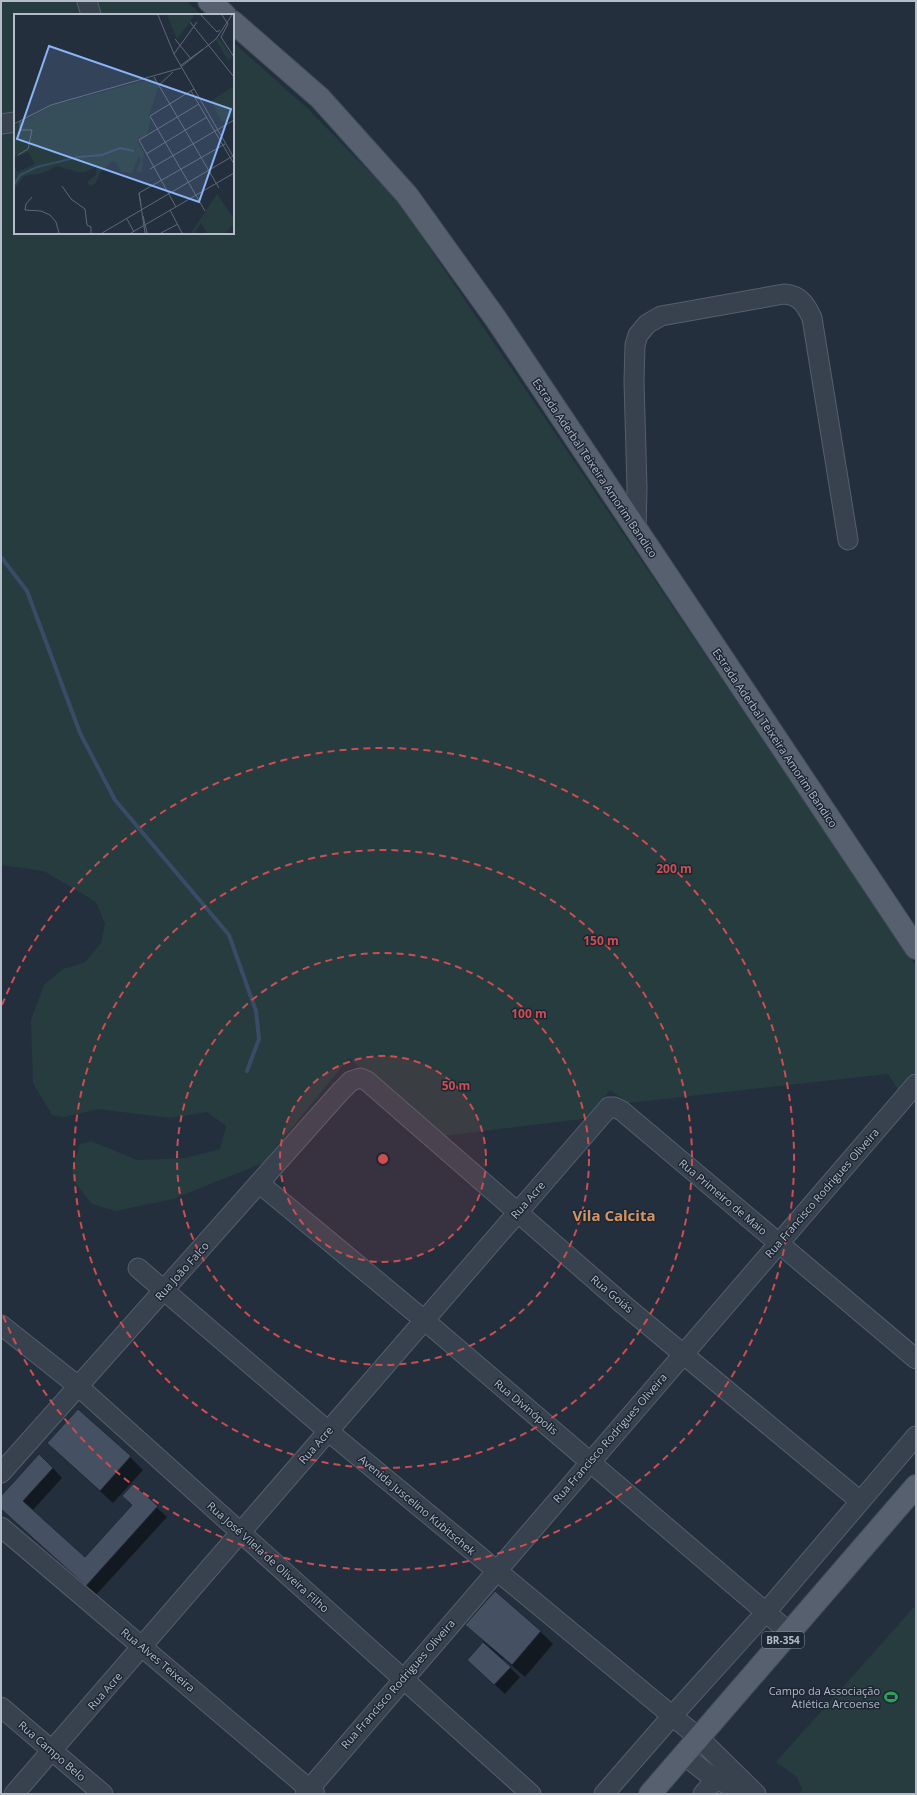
<svg xmlns="http://www.w3.org/2000/svg" width="917" height="1795" font-family="'Open Sans',sans-serif">
<style>
.green{fill:#263c3f}
.shadow{fill:#0007}
.lines{fill:none;stroke-linecap:round;stroke-linejoin:round}
.stream{stroke:#394c67;stroke-width:4}
.building{fill:#455162;stroke:#1f2835}
.minor-casing{stroke:#565f6c;stroke-width:21}
.major-casing{stroke:#414a57;stroke-width:24}
.minor{stroke:#38414e;stroke-width:19}
.major{stroke:#56606e;stroke-width:22}
.ring{fill:none;stroke:#ce4d50;stroke-width:2;stroke-dasharray:7 5}
.labels{text-anchor:middle;stroke-width:3;stroke-linejoin:round;paint-order:stroke}
.shield{fill:#1d2633;stroke:#878f9c;stroke-width:1}
.shield-label{font-size:10px;font-weight:bold;fill:#b4bcc9}
.street-label{font-size:11px;fill:#b4bcc9;stroke:#1d2633}
.poi-label{font-size:11px;fill:#b4bcc9;stroke:#1d2633;text-anchor:end}
.district-label{font-size:15px;font-weight:bold;fill:#d59563;stroke:#1d2633}
.inset-river{fill:none;stroke:#394c67;stroke-width:2}
.inset-road{fill:none;stroke:#5e6776;stroke-width:1}
.view{fill:#8ab4f8;fill-opacity:0.15;stroke:#8ab4f8;stroke-width:2}
.inset-edge{fill:none;stroke:#b4bcc9;stroke-width:2}
.centre{fill:#ce4d50;stroke:#1d2633;stroke-width:2}
.ring-label{font-size:12px;text-anchor:middle;font-weight:bold;fill:#ce4d50;stroke:#1d2633;stroke-width:3;stroke-linejoin:round;paint-order:stroke}
</style>
<rect width="100%" height="100%" fill="#242f3e"/>
<g class="green">
<path d="M 1,1 L 186,1 L 202,15 L 15,15 L 15,233 L 233,233 L 233,42 L 307,108 L 397,200 L 916,966 L 916,1071 L 899,1091 L 888,1074 L 628,1103 L 610,1090 L 590,1118 L 436,1137 L 349,1058 L 263,1163 L 173,1199 L 115,1211 L 92,1204 L 73,1180 L 72,1168 L 80,1144 L 91,1141 L 137,1160 L 186,1158 L 220,1149 L 226,1126 L 207,1112 L 170,1118 L 98,1109 L 64,1117 L 52,1115 L 33,1083 L 31,1020 L 44,985 L 63,969 L 85,962 L 101,943 L 105,924 L 96,902 L 44,871 L 1,865 Z"/>
<path d="M 916,1605 L 916,1794 L 800,1794 L 802,1789 L 797,1777 L 776,1762 Z"/>
</g>
<g class="shadow">
<path d="M 61,1456 L 130,1457 L 143,1470 L 113,1503 Z"/>
<path d="M 53,1468 L 62,1478 L 32,1511 L 85,1559 L 133,1506 L 133,1485 L 167,1517 L 96,1595 L 1,1508 L 1,1498 Z"/>
<path d="M 467,1625 L 540,1631 L 553,1644 L 525,1677 L 503,1658 L 502,1660 L 520,1677 L 505,1694 L 468,1660 L 484,1642 Z"/>
</g>
<g class="lines">
<path class="stream" d="M 1,557 L 27,591 L 80,733 L 115,800 L 229,935 L 256,1011 L 259,1039 L 247,1071"/>
</g>
<g class="building">
<path d="M 78,1409 L 131,1456 L 100,1491 L 47,1443 Z"/>
<path d="M 39,1454 L 53,1468 L 23,1501 L 85,1557 L 132,1505 L 122,1496 L 133,1484 L 158,1506 L 86,1586 L 1,1509 L 1,1496 Z"/>
<path d="M 495,1591 L 541,1631 L 512,1665 L 465,1625 Z"/>
<path d="M 483,1642 L 511,1667 L 494,1685 L 467,1660 Z"/>
</g>
<g class="lines">
<g class="minor-casing">
<g id="minor">
<path d="M 87,1 L 91,15"/>
<path d="M 1,124 L 15,122"/>
<path d="M 636,530 L 637,488 L 634,381 L 635,345 L 638,335 L 643,329 L 647,324 L 661,316 L 784,294 C 800,295 806,305 812,318 L 848,540"/>
<path d="M 259,1183 L 424,1320 L 790,1633"/>
<path d="M 138,1268 L 328,1431 L 699,1738 L 756,1794"/>
<path d="M 1,1325 L 78,1386 L 531,1794"/>
<path d="M 1,1473 L 340,1092 L 351,1081 L 360,1078 L 367,1081 L 624,1305 L 860,1501"/>
<path d="M 1,1527 L 315,1794"/>
<path d="M 1,1707 L 103,1794"/>
<path d="M 684,1755 C 709,1775 718,1785 751,1790"/>
<path d="M 14,1794 L 609,1107 L 614,1107 L 622,1111 L 916,1359"/>
<path d="M 305,1794 L 916,1084"/>
<path d="M 604,1794 L 672,1716 L 766,1612 L 916,1436"/>
<path d="M 703,1794 L 715,1780"/>
</g>
</g>
<g class="major-casing">
<g id="major">
<path d="M 209,1 L 225,15"/>
<path d="M 233,22 L 320,98 L 407,195 L 496,319 L 916,948"/>
<path d="M 650,1794 L 916,1486"/>
</g>
</g>
<use href="#minor" class="minor"/>
<use href="#major" class="major"/>
</g>
<circle cx="383" cy="1159" r="103" fill="#ce4d50" fill-opacity=".12"/>
<g class="ring">
<circle cx="383" cy="1159" r="103"/>
<circle cx="383" cy="1159" r="206"/>
<circle cx="383" cy="1159" r="309"/>
<path d="M2 1005A411 411 0 1 1 2 1313"/>
</g>
<defs>
<g id="stadium-bare" transform="scale(1.08)"><path d="M0-5a6.5 5 0 1 0 0 10a6.5 5 0 1 0 0-10ZM-3.5-1.8h7v3.6h-7Z" fill="#2e9e5b" stroke="#1d2633" stroke-width="2.5" paint-order="stroke"/></g>
</defs>
<g fill-rule="evenodd">
<use href="#stadium-bare" x="891" y="1697"/>
</g>
<g class="labels">
<rect class="shield" x="762" y="1632" width="42" height="16" rx="3"/>
<g class="shield-label">
<text x="783" y="1644">BR-354</text>
</g>
<g class="street-label">
<text transform="translate(595 468) rotate(56)" y="4">Estrada Aderbal Teixeira Amorim Bandico</text>
<text transform="translate(775 738) rotate(56)" y="4">Estrada Aderbal Teixeira Amorim Bandico</text>
<text transform="translate(822 1193) rotate(-49)" y="4">Rua Francisco Rodrigues Oliveira</text>
<text transform="translate(723 1197) rotate(40)" y="4">Rua Primeiro de Maio</text>
<text transform="translate(528 1200) rotate(-49)" y="4">Rua Acre</text>
<text transform="translate(182 1271) rotate(-48)" y="4">Rua João Falco</text>
<text transform="translate(612 1294) rotate(40)" y="4">Rua Goiás</text>
<text transform="translate(526 1407) rotate(40)" y="4">Rua Divinópolis</text>
<text transform="translate(610 1438) rotate(-49)" y="4">Rua Francisco Rodrigues Oliveira</text>
<text transform="translate(316 1445) rotate(-49)" y="4">Rua Acre</text>
<text transform="translate(417 1505) rotate(40)" y="4">Avenida Juscelino Kubitschek</text>
<text transform="translate(268 1557) rotate(42)" y="4">Rua José Vilela de Oliveira Filho</text>
<text transform="translate(158 1660) rotate(40)" y="4">Rua Alves Teixeira</text>
<text transform="translate(398 1684) rotate(-49)" y="4">Rua Francisco Rodrigues Oliveira</text>
<text transform="translate(105 1691) rotate(-49)" y="4">Rua Acre</text>
<text transform="translate(52 1751) rotate(41)" y="4">Rua Campo Belo</text>
</g>
<g class="poi-label">
<text x="880" y="1695">Campo da Associação<tspan x="880" dy="13">Atlética Arcoense</tspan></text>
</g>
<g class="district-label">
<text x="614" y="1221">Vila Calcita</text>
</g>
</g>
<g transform="translate(14 14)">
<rect width="220" height="220" fill="#242f3e"/>
<path d="M 153,1 L 179,1 L 180,2 L 163,25 ZM 205,24 L 219,44 L 214,46 L 202,26 ZM 140,64 L 145,72 L 135,101 L 137,104 L 133,121 L 123,127 L 130,139 L 128,158 L 122,157 L 127,147 L 125,142 L 118,159 L 114,159 L 107,158 L 102,148 L 98,147 L 86,159 L 82,169 L 76,172 L 73,168 L 82,161 L 82,153 L 71,158 L 63,158 L 43,152 L 29,159 L 10,162 L 0,176 L 0,149 L 3,158 L 21,150 L 14,138 L 0,144 L 0,112 L 37,92 ZM 220,72 L 220,103 L 208,108 L 197,87 ZM 203,180 L 220,205 L 220,210 L 211,219 L 193,219 L 187,209 L 180,219 L 177,219 Z" fill="#263c3f"/>
<path class="inset-river" d="M 0,171 L 6,161 L 23,153 L 64,143 L 88,141 L 106,134 L 120,137"/>
<path class="inset-road" d="M 144,1 L 160,40 L 220,144M 187,1 L 203,18 L 206,16M 208,1 L 214,10 L 207,23 L 220,43M 176,8 L 220,63M 161,25 L 177,45M 160,40 L 183,8M 166,52 L 189,35M 167,53 L 202,25 L 218,1M 140,63 L 205,174M 145,71 L 159,58M 180,75 L 136,102 L 191,197M 177,77 L 220,150M 0,110 L 37,91 L 167,54M 132,140 L 193,103M 4,141 L 14,135 L 18,116 L 6,116 L 6,107M 136,155 L 220,106M 48,172 L 57,185 L 71,195 L 73,211 L 77,213 L 77,219M 125,179 L 127,191M 18,183 L 12,190 L 11,196 L 27,197 L 36,201 L 42,208 L 45,219M 162,193 L 125,126 L 185,90M 156,196 L 168,219M 129,202 L 133,219M 113,205 L 120,218M 88,219 L 219,142M 117,219 L 220,159M 131,219 L 125,179 L 211,130M 147,219 L 164,210"/>
<path class="view" d="M 35,32 L 217,95 L 185,188 L 3,125 Z"/>
<rect width="220" height="220" class="inset-edge"/>
</g>
<circle cx="383" cy="1159" r="6" class="centre"/>
<g class="ring-label">
<text x="674" y="873">200 m</text>
<text x="601" y="945">150 m</text>
<text x="529" y="1018">100 m</text>
<text x="456" y="1090">50 m</text>
</g>
<rect width="917" height="1795" fill="none" stroke="#b4bcc9" stroke-width="4"/>
</svg>
